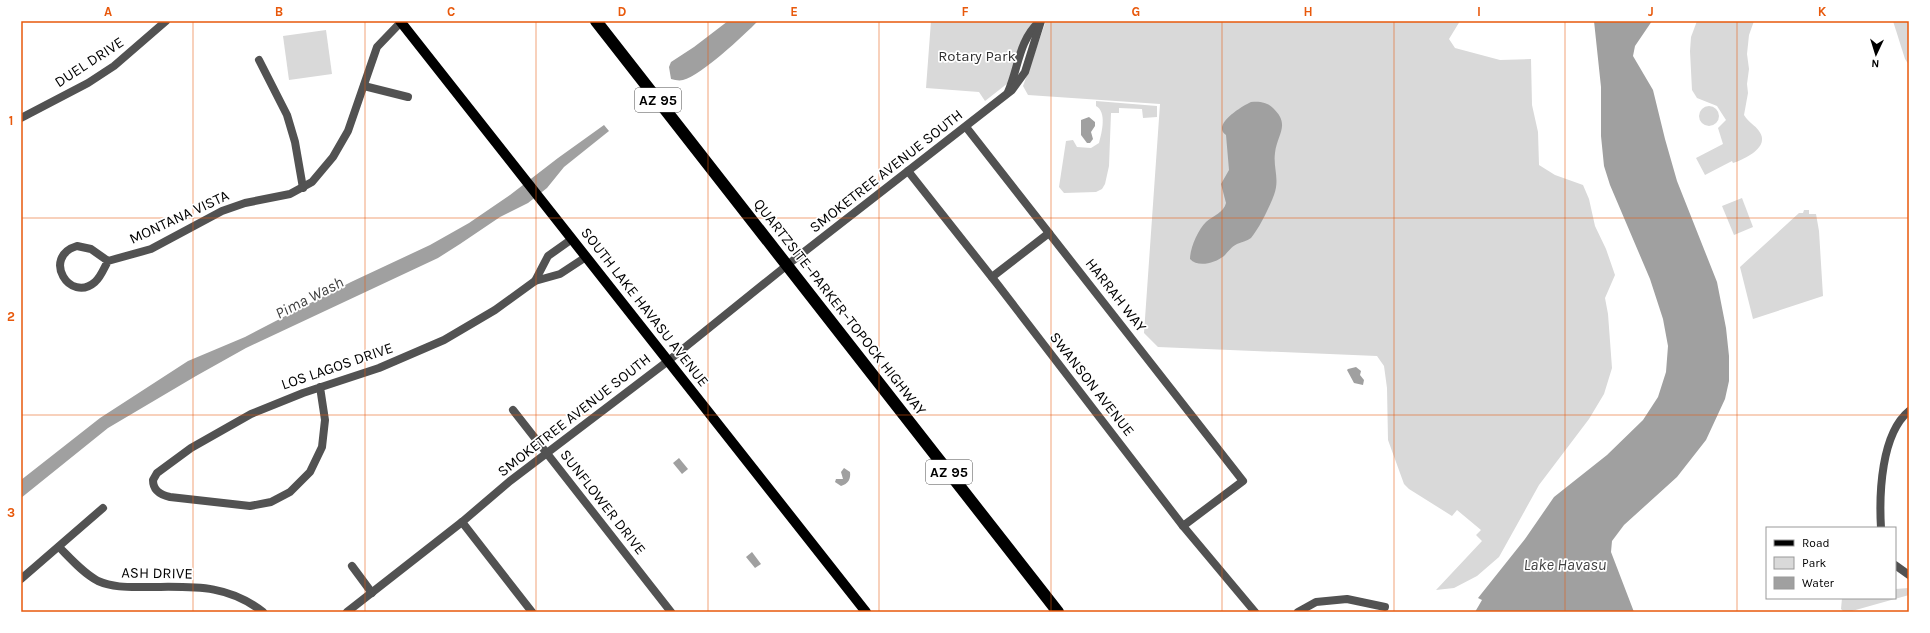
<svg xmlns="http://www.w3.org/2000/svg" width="1930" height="633" font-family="Karla,sans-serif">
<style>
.green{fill:#d9d9d9}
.water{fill:#a0a0a0}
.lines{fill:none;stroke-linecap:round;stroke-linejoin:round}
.minor{stroke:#525252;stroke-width:8}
.major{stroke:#000;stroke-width:10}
.highway{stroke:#000;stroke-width:12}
.grid{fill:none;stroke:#e8590c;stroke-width:1;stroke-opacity:0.55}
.labels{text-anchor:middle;stroke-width:3.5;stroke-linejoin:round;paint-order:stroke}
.shield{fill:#fff;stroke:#4c4c4c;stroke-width:1}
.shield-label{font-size:14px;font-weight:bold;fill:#000}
.park-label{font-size:15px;fill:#303030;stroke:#fff}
.street-label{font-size:15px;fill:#000;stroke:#fff}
.water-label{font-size:16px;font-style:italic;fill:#414141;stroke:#fff}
.neatline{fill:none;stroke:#e8590c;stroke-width:1.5}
.grid-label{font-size:13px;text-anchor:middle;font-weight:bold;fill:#e8590c}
</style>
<rect width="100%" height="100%" fill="#fff"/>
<g class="green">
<path d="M 931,21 L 1036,21 L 1018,50 L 1008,83 L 985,101 L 979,92 L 926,88 Z"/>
<path d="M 1046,21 L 1460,21 L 1449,39 L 1455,48 L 1500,60 L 1531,59 L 1532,105 L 1538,132 L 1539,165 L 1555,175 L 1583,185 L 1589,199 L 1595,226 L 1606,249 L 1615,275 L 1605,298 L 1608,314 L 1612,368 L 1604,394 L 1589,419 L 1539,485 L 1499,557 L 1477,576 L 1454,588 L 1436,590 L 1482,541 L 1476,535 L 1481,530 L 1457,510 L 1452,516 L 1409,489 L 1404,484 L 1388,440 L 1387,388 L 1384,366 L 1377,356 L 1158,347 L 1144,333 L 1160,104 L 1028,95 L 1023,86 Z"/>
<path d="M 1697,21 L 1754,21 L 1749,35 L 1747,54 L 1749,69 L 1747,84 L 1748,93 L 1744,115 C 1749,123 1755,125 1759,131 C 1771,147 1745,159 1733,163 L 1732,161 L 1705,175 L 1696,158 L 1723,144 L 1718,128 L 1726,120 L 1717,106 L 1697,98 L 1692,90 L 1690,51 L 1691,37 Z"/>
<path d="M 1893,21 L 1909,21 L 1909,65 L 1905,59 Z"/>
<path d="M 326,30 L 332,74 L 289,80 L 283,36 Z"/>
<path d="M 1096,101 L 1157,106 L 1157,117 L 1143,118 L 1142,109 L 1119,108 L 1119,113 L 1111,113 L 1109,166 L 1105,184 L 1102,189 L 1096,192 L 1064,193 L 1059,187 L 1066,141 L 1073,140 L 1077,147 L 1091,148 L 1099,143 C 1102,132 1107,112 1096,106 Z"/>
<circle cx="1709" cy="116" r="10"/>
<path d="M 1742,198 L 1753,227 L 1734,235 L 1722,206 Z"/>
<path d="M 1804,210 L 1809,210 L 1809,214 L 1816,214 L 1819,231 L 1823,296 L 1753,319 L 1740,267 L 1799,213 L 1803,213 Z"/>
<path d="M 1909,588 L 1909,595 L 1852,611 L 1843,611 L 1841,609 L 1842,598 L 1895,598 L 1895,589 Z"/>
</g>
<g class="water">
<path d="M 728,21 L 758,21 C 743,36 702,75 683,80 C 679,81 675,80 671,79 L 669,67 L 671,62 L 694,47 Z"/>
<path d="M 1594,21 L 1652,21 L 1635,46 L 1633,56 L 1653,90 L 1665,139 L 1677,181 L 1717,282 L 1726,328 L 1729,356 L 1729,381 L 1725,399 L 1706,440 L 1677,477 L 1624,525 L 1612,541 L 1611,552 L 1634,612 L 1475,612 L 1482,600 L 1478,598 L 1525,539 L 1554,497 L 1607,455 L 1643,420 L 1658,397 L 1666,372 L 1668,346 L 1663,319 L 1650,279 L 1610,185 L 1604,166 L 1601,136 L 1601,87 Z"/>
<path d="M 1251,102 C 1259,101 1267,102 1273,108 C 1291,125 1277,134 1275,153 C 1273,168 1280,179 1274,195 C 1270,206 1259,229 1251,238 C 1247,241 1241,242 1237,244 C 1231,247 1228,252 1224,256 C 1215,263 1198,268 1190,259 C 1190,248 1198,230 1206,222 C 1213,216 1224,212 1226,203 L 1221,184 L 1229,170 L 1226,135 C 1211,125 1242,106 1251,102 Z"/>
<path d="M 1089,117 L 1095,122 L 1095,126 L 1091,132 L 1093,139 L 1090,143 L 1087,143 L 1081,135 L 1081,120 Z"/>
<path d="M 604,125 L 609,131 L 564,167 L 547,188 L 528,203 L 500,217 L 460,244 L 438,258 L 246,348 L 196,376 L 108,428 L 21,498 L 21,480 L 100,418 L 188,361 L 245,337 L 351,282 L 430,245 L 469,223 L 510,195 L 558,158 Z"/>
<path d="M 1356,367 L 1361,371 L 1360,375 L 1364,380 L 1363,385 L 1354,383 L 1347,370 L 1348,369 Z"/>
<path d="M 679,458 L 688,469 L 682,474 L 673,463 Z"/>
<path d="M 844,468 L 850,472 C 851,479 848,484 841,486 L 835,482 L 836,479 L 843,479 L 841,472 Z"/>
<path d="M 752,552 L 761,564 L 755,568 L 746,557 Z"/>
</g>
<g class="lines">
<g class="minor">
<path d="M 259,60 L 287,115 L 295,142 L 303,188"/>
<path d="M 364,86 L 408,97"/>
<path d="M 1008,92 C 1019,67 1018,42 1039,22"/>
<path d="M 21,118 L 88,83 L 114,66 L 166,21"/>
<path d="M 966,127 L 1243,481 L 1183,526"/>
<path d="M 908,171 L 998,285 L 1183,526 L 1255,612"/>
<path d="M 108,261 L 91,249 L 77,246 C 41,257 70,304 95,282 C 101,277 104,268 108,261 L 151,249 L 222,211 L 245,203 L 290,194 L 312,182 L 333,157 L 348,131 L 377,47 L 401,22"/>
<path d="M 992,277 L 1049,233"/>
<path d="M 535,281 L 548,256 L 572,239"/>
<path d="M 320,387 L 325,420 L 322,447 L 310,472 L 290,492 L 271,502 L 250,506 L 170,497 C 161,495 153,491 153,480 L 157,473 L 191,448 L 251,414 L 303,393 L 379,368 L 444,340 L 495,310 L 535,281 L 560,274 L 586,257"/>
<path d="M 513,410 L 671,612"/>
<path d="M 462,522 L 532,612"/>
<path d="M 1881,528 C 1879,494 1881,434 1909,411"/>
<path d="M 59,547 C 71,559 83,573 98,581 C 114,588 130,587 146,587 C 191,587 226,583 263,612"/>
<path d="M 1895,565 L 1909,575"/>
<path d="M 352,566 L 372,593"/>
<path d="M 21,579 L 103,508"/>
<path d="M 347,612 L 462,522 L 510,481 L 668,361 L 786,266 L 1012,90 L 1025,72 L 1041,21"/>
<path d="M 1298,612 L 1316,602 L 1347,599 L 1385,607"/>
</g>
<path class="major" d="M 400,21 L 866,612"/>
<path class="highway" d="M 596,21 L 1058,612"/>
</g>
<path class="grid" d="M 193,21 L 193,612M 365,21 L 365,612M 536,21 L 536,612M 708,21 L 708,612M 879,21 L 879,612M 1051,21 L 1051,612M 1222,21 L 1222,612M 1394,21 L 1394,612M 1565,21 L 1565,612M 1737,21 L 1737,612M 21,218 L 1909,218M 21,415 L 1909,415"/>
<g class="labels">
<g class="shield">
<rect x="635" y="88" width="46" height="24" rx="3"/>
<rect x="926" y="460" width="46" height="24" rx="3"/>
</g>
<g class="shield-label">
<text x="658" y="105">AZ 95</text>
<text x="949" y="477">AZ 95</text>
</g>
<g class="park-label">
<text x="977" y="61">Rotary Park</text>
</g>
<g class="street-label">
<text transform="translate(89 62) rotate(-33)" y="5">DUEL DRIVE</text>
<text transform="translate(886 171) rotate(-38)" y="5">SMOKETREE AVENUE SOUTH</text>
<text transform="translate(179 217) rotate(-25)" y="5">MONTANA VISTA</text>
<text transform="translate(1116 295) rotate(52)" y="5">HARRAH WAY</text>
<text transform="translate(645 307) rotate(52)" y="5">SOUTH LAKE HAVASU AVENUE</text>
<text transform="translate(840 307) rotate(52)" y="5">QUARTZSITE–PARKER–TOPOCK HIGHWAY</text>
<text transform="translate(337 366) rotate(-19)" y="5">LOS LAGOS DRIVE</text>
<text transform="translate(1092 384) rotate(52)" y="5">SWANSON AVENUE</text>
<text transform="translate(574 415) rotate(-38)" y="5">SMOKETREE AVENUE SOUTH</text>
<text transform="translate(603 502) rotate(52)" y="5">SUNFLOWER DRIVE</text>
<text transform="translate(157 573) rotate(1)" y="5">ASH DRIVE</text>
</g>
<g class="water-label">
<text transform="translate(309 297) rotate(-27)" y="6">Pima Wash</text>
<text x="1565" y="570">Lake Havasu</text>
</g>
</g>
<rect width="1930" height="633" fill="none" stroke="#ffffff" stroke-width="44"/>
<rect x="1766" y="527" width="130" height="72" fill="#ffffff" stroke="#999999"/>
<rect x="1774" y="540" width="20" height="6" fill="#000000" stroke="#999999"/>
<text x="1802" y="547" font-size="12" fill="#000000">Road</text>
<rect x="1774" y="557" width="20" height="12" fill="#d9d9d9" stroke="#999999"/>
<text x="1802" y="567" font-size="12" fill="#000000">Park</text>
<rect x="1774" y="577" width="20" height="12" fill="#a0a0a0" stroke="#999999"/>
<text x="1802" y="587" font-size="12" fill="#000000">Water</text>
<g transform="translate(1876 54) rotate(184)" stroke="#ffffff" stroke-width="3" paint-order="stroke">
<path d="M0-3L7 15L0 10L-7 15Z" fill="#000000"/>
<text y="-6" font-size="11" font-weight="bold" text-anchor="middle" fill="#000000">N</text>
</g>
<rect x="22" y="22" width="1886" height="589" class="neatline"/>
<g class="grid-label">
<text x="108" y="16">A</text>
<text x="279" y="16">B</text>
<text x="451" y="16">C</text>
<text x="622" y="16">D</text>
<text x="794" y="16">E</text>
<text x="965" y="16">F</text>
<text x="1136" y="16">G</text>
<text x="1308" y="16">H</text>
<text x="1479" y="16">I</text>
<text x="1651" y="16">J</text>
<text x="1822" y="16">K</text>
<text x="11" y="125">1</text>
<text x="11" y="321">2</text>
<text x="11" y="517">3</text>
</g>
</svg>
